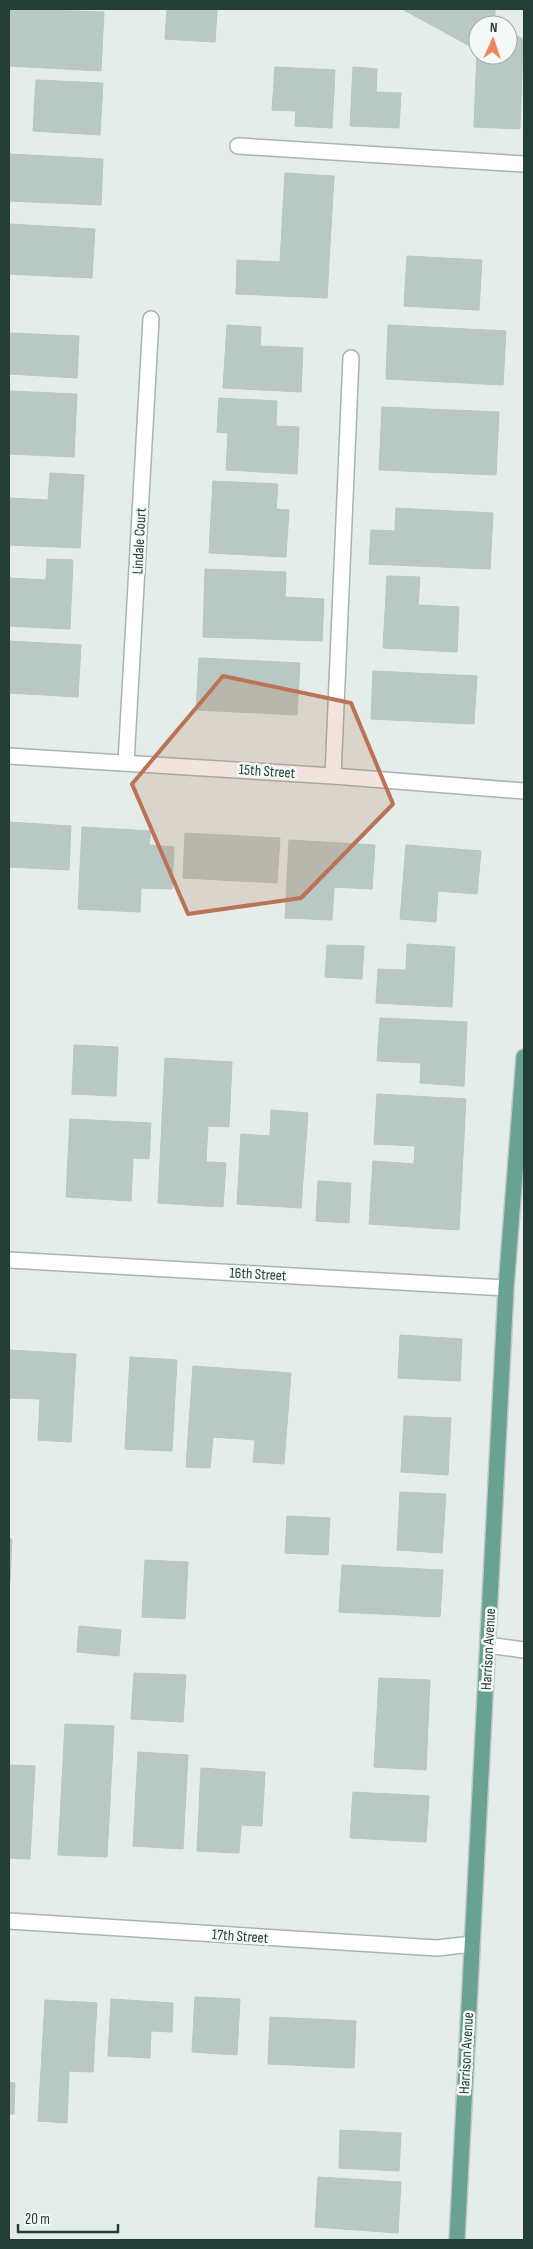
<svg xmlns="http://www.w3.org/2000/svg" width="533" height="2249" font-family="'Sofia Sans Condensed',sans-serif">
<style>
.building{fill:#b9c8c2;stroke:#b6c6c0}
.lines{fill:none;stroke-linecap:round;stroke-linejoin:round}
.minor-casing{stroke:#a6b5b0;stroke-width:18}
.major-casing{stroke:#c1c9c7;stroke-width:18}
.minor{stroke:#fff;stroke-width:15}
.major{stroke:#69a193;stroke-width:15}
.marked{fill:#bb7256;fill-opacity:0.2;stroke:#bb7256;stroke-width:4;stroke-linejoin:round}
.labels{text-anchor:middle;stroke-width:5;stroke-linejoin:round;paint-order:stroke}
.street-label{font-size:15px;fill:#233e37;stroke:#f4f9f7}
</style>
<rect width="100%" height="100%" fill="#e4ede9"/>
<g class="building">
<path d="M 9,9 L 104,12 L 101,71 L 9,66 Z"/>
<path d="M 167,9 L 217,9 L 215,42 L 165,39 Z"/>
<path d="M 402,9 L 495,9 L 495,23 L 498,25 L 478,25 L 478,55 L 508,55 L 508,31 L 523,39 L 520,129 L 474,127 L 477,50 Z"/>
<path d="M 275,67 L 335,70 L 332,128 L 295,126 L 296,111 L 272,110 Z"/>
<path d="M 353,67 L 377,69 L 376,92 L 401,93 L 399,128 L 350,126 Z"/>
<path d="M 36,80 L 103,83 L 100,135 L 33,131 Z"/>
<path d="M 9,154 L 103,159 L 101,205 L 9,201 Z"/>
<path d="M 285,173 L 334,176 L 327,298 L 236,294 L 237,260 L 280,262 Z"/>
<path d="M 9,224 L 95,229 L 92,278 L 9,274 Z"/>
<path d="M 407,256 L 482,260 L 479,310 L 404,306 Z"/>
<path d="M 227,325 L 261,327 L 260,346 L 303,348 L 301,392 L 223,388 Z"/>
<path d="M 388,325 L 506,331 L 503,385 L 386,379 Z"/>
<path d="M 9,333 L 79,336 L 77,378 L 9,374 Z"/>
<path d="M 9,391 L 77,394 L 74,457 L 9,454 Z"/>
<path d="M 219,398 L 277,401 L 276,426 L 299,427 L 297,474 L 226,470 L 228,433 L 217,432 Z"/>
<path d="M 382,407 L 499,412 L 496,475 L 379,470 Z"/>
<path d="M 50,473 L 84,475 L 80,548 L 9,545 L 9,498 L 48,500 Z"/>
<path d="M 213,481 L 278,484 L 276,509 L 289,510 L 286,557 L 209,553 Z"/>
<path d="M 396,508 L 493,513 L 490,569 L 369,564 L 371,530 L 395,531 Z"/>
<path d="M 47,559 L 73,560 L 70,629 L 9,626 L 9,578 L 46,580 Z"/>
<path d="M 205,569 L 286,572 L 285,597 L 324,599 L 322,641 L 203,637 Z"/>
<path d="M 387,576 L 420,577 L 418,605 L 459,607 L 457,652 L 383,648 Z"/>
<path d="M 9,641 L 81,645 L 78,697 L 9,693 Z"/>
<path d="M 199,658 L 300,663 L 297,715 L 196,710 Z"/>
<path d="M 373,671 L 477,676 L 474,724 L 371,719 Z"/>
<path d="M 9,822 L 71,826 L 69,870 L 9,867 Z"/>
<path d="M 82,827 L 151,831 L 149,845 L 174,847 L 172,889 L 141,888 L 140,912 L 78,909 Z"/>
<path d="M 185,833 L 280,838 L 277,883 L 183,878 Z"/>
<path d="M 289,840 L 375,845 L 372,889 L 334,887 L 332,920 L 285,918 Z"/>
<path d="M 406,845 L 481,851 L 477,894 L 438,891 L 436,922 L 400,919 Z"/>
<path d="M 407,944 L 455,947 L 452,1007 L 376,1003 L 378,969 L 406,970 Z"/>
<path d="M 327,945 L 364,946 L 362,979 L 325,977 Z"/>
<path d="M 380,1018 L 467,1022 L 464,1086 L 420,1083 L 421,1063 L 377,1061 Z"/>
<path d="M 74,1045 L 118,1047 L 116,1096 L 72,1094 Z"/>
<path d="M 165,1058 L 232,1062 L 229,1127 L 208,1126 L 206,1162 L 226,1163 L 223,1207 L 158,1203 Z"/>
<path d="M 377,1094 L 466,1099 L 459,1230 L 369,1224 L 373,1161 L 414,1164 L 415,1146 L 374,1144 Z"/>
<path d="M 271,1110 L 308,1113 L 301,1208 L 237,1204 L 241,1134 L 270,1136 Z"/>
<path d="M 70,1119 L 151,1123 L 149,1159 L 133,1158 L 131,1201 L 66,1197 Z"/>
<path d="M 318,1181 L 351,1183 L 349,1223 L 316,1221 Z"/>
<path d="M 400,1335 L 462,1339 L 460,1381 L 398,1378 Z"/>
<path d="M 9,1350 L 76,1354 L 71,1442 L 38,1440 L 40,1399 L 9,1398 Z"/>
<path d="M 130,1357 L 177,1360 L 172,1451 L 125,1449 Z"/>
<path d="M 193,1366 L 291,1373 L 284,1464 L 253,1462 L 255,1440 L 213,1437 L 210,1468 L 186,1467 Z"/>
<path d="M 404,1416 L 451,1418 L 448,1475 L 401,1472 Z"/>
<path d="M 400,1492 L 446,1494 L 442,1553 L 397,1550 Z"/>
<path d="M 287,1516 L 330,1518 L 328,1555 L 285,1553 Z"/>
<path d="M 9,1539 L 12,1539 L 10,1582 L 9,1582 Z"/>
<path d="M 145,1560 L 188,1562 L 185,1619 L 142,1617 Z"/>
<path d="M 342,1565 L 443,1570 L 440,1617 L 339,1612 Z"/>
<path d="M 79,1626 L 121,1630 L 119,1656 L 77,1652 Z"/>
<path d="M 134,1673 L 186,1675 L 183,1722 L 131,1719 Z"/>
<path d="M 379,1678 L 430,1680 L 426,1770 L 374,1767 Z"/>
<path d="M 65,1724 L 114,1726 L 107,1857 L 58,1855 Z"/>
<path d="M 138,1752 L 188,1755 L 183,1849 L 133,1846 Z"/>
<path d="M 9,1765 L 35,1766 L 30,1859 L 9,1858 Z"/>
<path d="M 201,1768 L 265,1772 L 262,1826 L 241,1825 L 239,1853 L 197,1851 Z"/>
<path d="M 353,1792 L 429,1796 L 426,1842 L 350,1838 Z"/>
<path d="M 195,1997 L 240,1999 L 237,2055 L 192,2052 Z"/>
<path d="M 111,1999 L 173,2003 L 172,2032 L 151,2031 L 150,2058 L 108,2056 Z"/>
<path d="M 45,2000 L 97,2003 L 93,2072 L 69,2071 L 67,2123 L 38,2121 Z"/>
<path d="M 270,2017 L 356,2021 L 354,2068 L 268,2064 Z"/>
<path d="M 9,2082 L 15,2083 L 14,2114 L 9,2114 Z"/>
<path d="M 340,2130 L 401,2133 L 399,2171 L 339,2168 Z"/>
<path d="M 318,2177 L 401,2182 L 398,2233 L 315,2227 Z"/>
</g>
<g class="lines">
<g class="minor-casing">
<g id="minor">
<path d="M 238,146 L 524,164"/>
<path d="M 9,756 L 333,776 L 524,791"/>
<path d="M 126,763 L 151,319"/>
<path d="M 333,776 L 351,358"/>
<path d="M 9,1260 L 506,1288"/>
<path d="M 488,1645 L 524,1650"/>
<path d="M 9,1921 L 437,1948 L 472,1944"/>
</g>
</g>
<g class="major-casing">
<path id="major" d="M 457,2240 L 506,1288 L 524,1057"/>
</g>
<use href="#minor" class="minor"/>
<use href="#major" class="major"/>
</g>
<path class="marked" d="M 223,676 L 351,703 L 393,804 L 301,898 L 188,914 L 132,784 Z"/>
<g class="labels">
<g class="street-label">
<text transform="translate(139 541) rotate(-87)" y="5">Lindale Court</text>
<text transform="translate(267 771) rotate(4)" y="5">15th Street</text>
<text transform="translate(258 1274) rotate(3)" y="5">16th Street</text>
<text transform="translate(488 1649) rotate(-87)" y="5">Harrison Avenue</text>
<text transform="translate(240 1936) rotate(4)" y="5">17th Street</text>
<text transform="translate(466 2053) rotate(-87)" y="5">Harrison Avenue</text>
</g>
</g>
<rect width="533" height="2249" fill="none" stroke="#233e37" stroke-width="20"/>
<g transform="translate(493 40) rotate(3)"><circle r="24" fill="#f4f9f7" stroke="#a0aeaa"/>
<path d="M0-4L9 19L0 12L-9 19Z" fill="#ee8460"/>
<text y="-8" font-size="14" font-weight="bold" text-anchor="middle" fill="#233e37">N</text>
</g>
<path d="M18 2224v8h100v-8" fill="none" stroke="#233e37" stroke-width="2.5"/>
<text x="25" y="2224" font-size="15" fill="#233e37" stroke="#f4f9f7" stroke-width="4" paint-order="stroke">20 m</text>
</svg>
